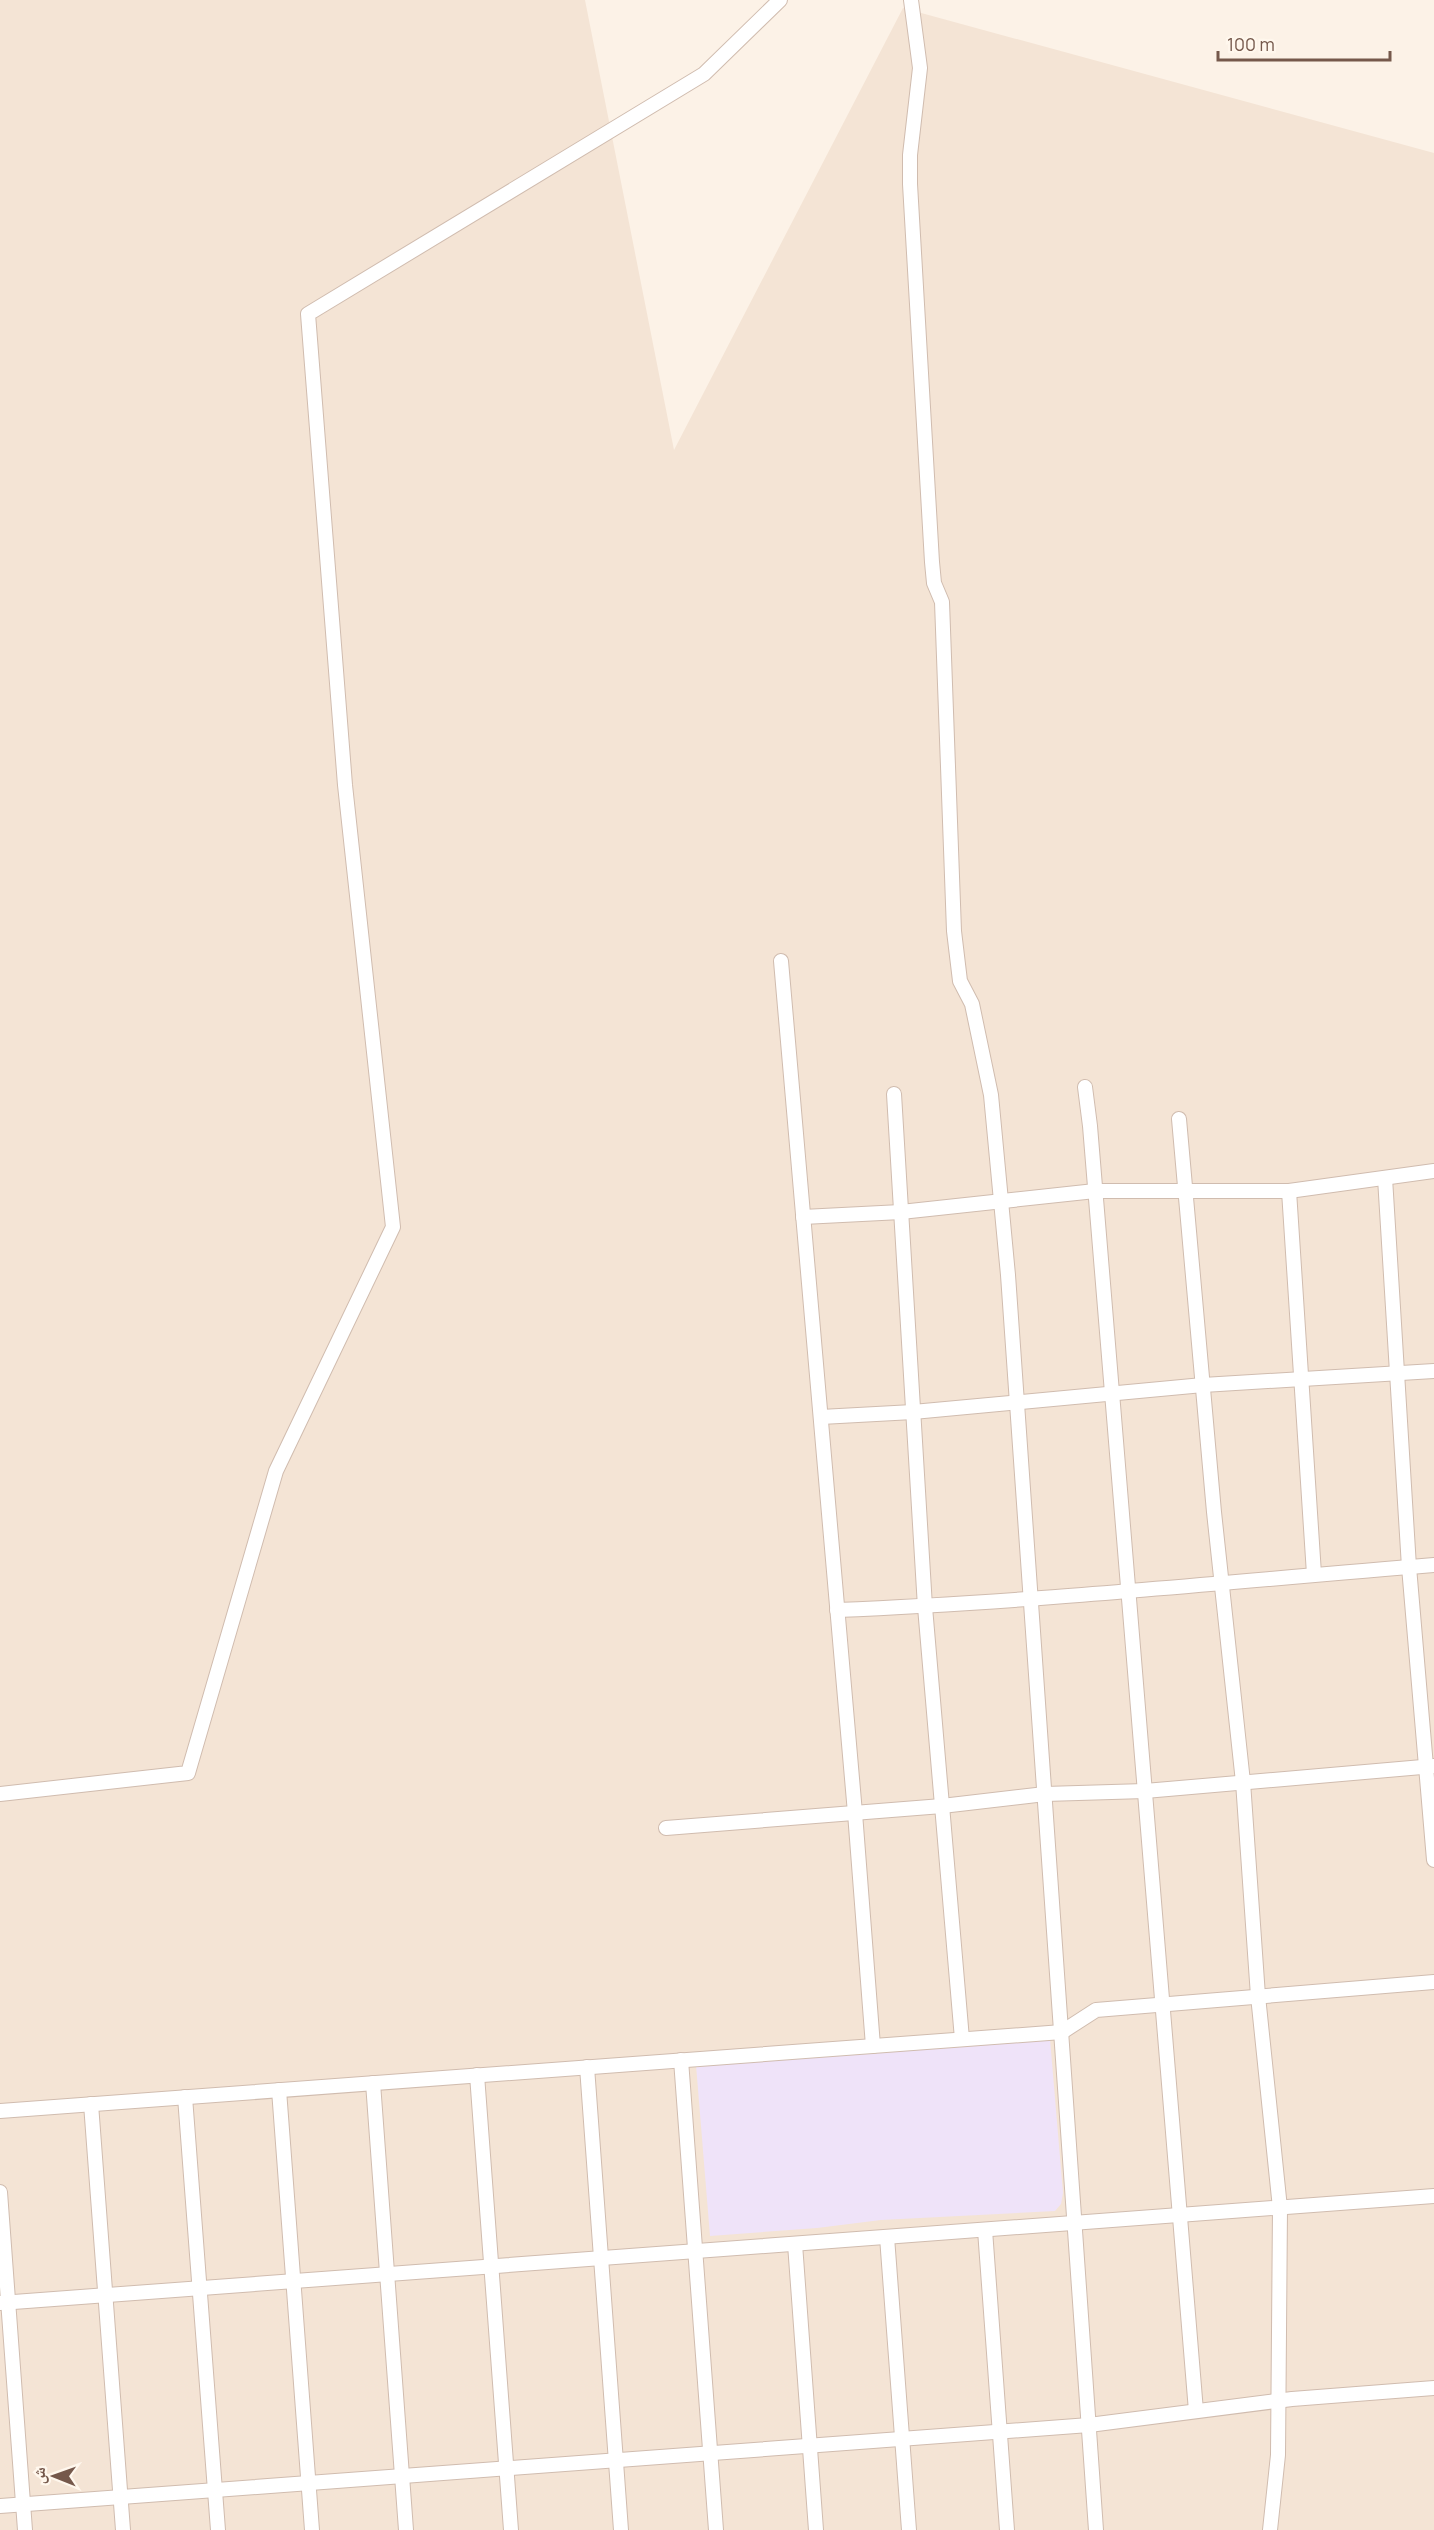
<svg xmlns="http://www.w3.org/2000/svg" width="1434" height="2530" font-family="Manrope,'Noto Naskh Arabic',sans-serif">
<style>
.residential{fill:#f4e4d5}
.education{fill:#efe3f9}
.lines{fill:none;stroke-linecap:round;stroke-linejoin:round}
.minor-casing{stroke:#d0bcaf;stroke-width:16}
.minor{stroke:#fff;stroke-width:14}
</style>
<rect width="100%" height="100%" fill="#fcf2e7"/>
<path class="residential" d="M 0,0 L 585,0 L 674,450 L 903,8 L 1434,153 L 1434,2530 L 0,2530 Z"/>
<path class="education" d="M 1050,2039 L 1063,2193 L 1061,2204 L 1055,2211 L 881,2220 L 817,2228 L 710,2236 L 696,2065 Z"/>
<g class="lines">
<g class="minor-casing">
<g id="minor">
<path d="M 911,0 L 920,68 L 910,155 L 910,184 L 932,562 L 934,583 L 942,602 L 954,931 L 960,981 L 972,1004 L 991,1095 L 1008,1275 L 1096,2530"/>
<path d="M 781,961 L 855,1813 L 873,2046"/>
<path d="M 1085,1087 L 1090,1126 L 1196,2411"/>
<path d="M 894,1094 L 925,1607 L 962,2039"/>
<path d="M 1179,1119 L 1214,1512 L 1243,1782 L 1258,1996 L 1280,2208 L 1278,2455 L 1270,2530"/>
<path d="M 1385,1178 L 1409,1567 L 1434,1860"/>
<path d="M 1289,1191 L 1314,1574"/>
<path d="M 803,1217 L 901,1212 L 1095,1191 L 1289,1191 L 1434,1171"/>
<path d="M 821,1417 L 913,1412 L 1203,1385 L 1434,1371"/>
<path d="M 837,1610 C 1037,1602 1235,1581 1434,1565"/>
<path d="M 0,1794 L 188,1773 L 276,1471 L 393,1227 L 345,785 L 308,314 L 704,74 L 780,0"/>
<path d="M 666,1828 L 942,1806 L 1045,1794 L 1145,1791 L 1434,1766"/>
<path d="M 681,2060 L 716,2530"/>
<path d="M 587,2067 L 621,2530"/>
<path d="M 477,2075 L 511,2530"/>
<path d="M 373,2083 L 406,2530"/>
<path d="M 279,2090 L 312,2530"/>
<path d="M 185,2097 L 218,2530"/>
<path d="M 91,2104 L 123,2530"/>
<path d="M 0,2111 L 1062,2032 L 1096,2010 L 1434,1982"/>
<path d="M 0,2192 L 25,2530"/>
<path d="M 985,2230 L 1007,2530"/>
<path d="M 887,2237 L 909,2530"/>
<path d="M 795,2244 L 816,2530"/>
<path d="M 0,2303 L 1434,2196"/>
<path d="M 0,2506 L 1089,2425 L 1292,2399 L 1434,2388"/>
</g>
</g>
<use href="#minor" class="minor"/>
</g>
<g transform="translate(54 2476) rotate(271)" stroke="#fff7ed" stroke-width="4.5" paint-order="stroke">
<path d="M0-4.5L10 22L0 15L-10 22Z" fill="#75584b"/>
<text y="-9" font-size="16" font-weight="bold" text-anchor="middle" fill="#75584b">ش</text>
</g>
<path d="M1218 51v9h172v-9" fill="none" stroke="#75584b" stroke-width="3"/>
<text x="1227" y="51" font-size="18" fill="#75584b" stroke="#fff7ed" stroke-width="4.5" paint-order="stroke">100 m</text>
</svg>
